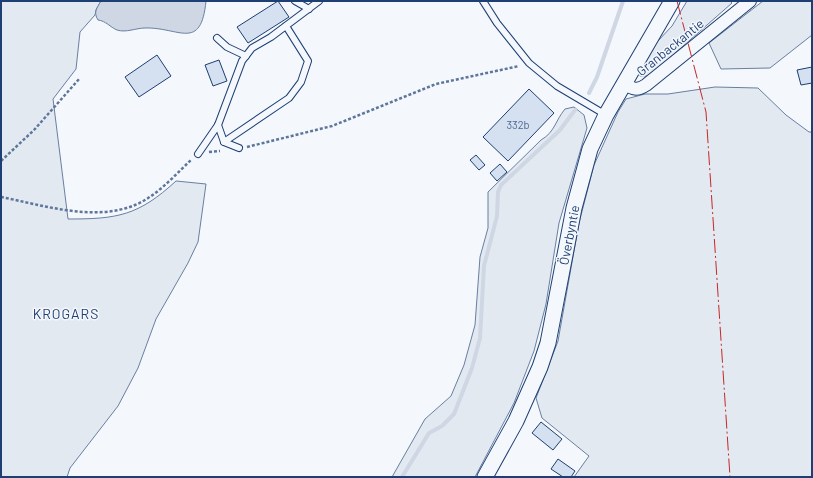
<svg xmlns="http://www.w3.org/2000/svg" width="813" height="478" font-family="Barlow,sans-serif">
<style>
.green{fill:#e3e9f0;stroke:#687fa3}
.water{fill:#cfd7e4;stroke:#687fa3}
.lines{fill:none;stroke-linecap:round;stroke-linejoin:round}
.stream{stroke:#cfd7e4;stroke-width:4}
.building{fill:#d5e0f0;stroke:#1d3f73}
.service-casing{stroke:#1d3f73;stroke-width:8}
.minor-casing{stroke:#1d3f73;stroke-width:14}
.tertiary-casing{stroke:#1d3f73;stroke-width:17}
.path{stroke:#5e769c;stroke-width:2.5;stroke-dasharray:3 2;stroke-linecap:butt}
.service{stroke:#f4f7fb;stroke-width:6}
.minor{stroke:#f4f7fb;stroke-width:12}
.tertiary{stroke:#f4f7fb;stroke-width:15}
.power{stroke:#c62828;stroke-width:1;stroke-dasharray:14 3 2 3;stroke-linecap:butt}
.labels{text-anchor:middle;stroke-width:3;stroke-linejoin:round;paint-order:stroke}
.number-label{font-size:11px;fill:#4b6792}
.street-label{font-size:13px;fill:#1d3f73;stroke:#f4f7fb}
.neighbourhood-label{font-size:14px;letter-spacing:1px;fill:#1d3f73;stroke:#f4f7fb}
</style>
<rect width="100%" height="100%" fill="#f4f7fb"/>
<g class="green">
<path d="M 1,1 L 101,1 L 96,10 L 95,15 L 80,32 L 76,69 L 53,99 L 68,219 C 117,219 138,216 176,181 L 206,184 L 198,242 L 188,263 L 156,319 L 138,368 L 118,406 L 70,468 L 67,477 L 1,477 Z"/>
<path d="M 687,1 L 730,1 L 732,3 L 649,76 L 640,76 L 639,71 L 657,42 L 672,26 Z"/>
<path d="M 763,1 L 812,1 L 812,35 L 770,68 L 721,69 L 709,43 Z"/>
<path d="M 715,87 L 758,88 L 786,115 L 809,132 L 812,132 L 812,477 L 574,477 L 589,456 L 542,418 L 536,398 L 558,341 L 579,223 L 594,165 L 618,112 L 626,99 L 645,94 L 668,94 Z"/>
<path d="M 574,107 L 584,115 L 587,128 L 559,223 L 546,304 L 534,351 L 514,403 L 475,477 L 392,477 L 425,419 L 451,396 L 464,365 L 475,325 L 480,257 L 488,228 L 488,192 L 541,140 C 555,132 555,121 565,109 Z"/>
</g>
<path class="water" d="M 101,1 L 206,1 C 201,52 179,27 145,28 C 136,28 126,33 117,30 C 110,27 106,21 98,20 C 93,12 97,8 101,1 Z"/>
<g class="lines">
<g class="stream">
<path d="M 589,93 L 597,77 L 623,1"/>
<path d="M 402,477 L 429,433 L 442,426 L 454,414 L 472,368 L 480,338 L 484,266 L 497,216 L 498,192 L 501,185 L 560,130 L 575,110"/>
</g>
</g>
<g class="building">
<path d="M 278,1 L 289,17 L 248,43 L 237,27 Z"/>
<path d="M 157,55 L 171,76 L 139,97 L 125,77 Z"/>
<path d="M 219,60 L 227,81 L 213,86 L 205,65 Z"/>
<path d="M 812,67 L 812,83 L 801,85 L 797,70 Z"/>
<path d="M 529,89 L 554,113 L 508,161 L 483,137 Z"/>
<path d="M 476,155 L 485,165 L 479,170 L 470,160 Z"/>
<path d="M 500,164 L 507,172 L 497,181 L 490,173 Z"/>
<path d="M 541,422 L 562,439 L 553,450 L 532,433 Z"/>
<path d="M 558,459 L 575,471 L 571,477 L 563,477 L 551,469 Z"/>
</g>
<g class="lines">
<g class="service-casing">
<g id="service">
<path d="M 295,1 L 309,9"/>
<path d="M 483,1 L 497,23 L 529,63 L 557,86 L 606,115"/>
<path d="M 217,38 L 227,47 L 246,56"/>
<path d="M 218,125 L 224,142 L 289,98 L 301,82 L 308,61 L 286,26"/>
<path d="M 224,142 L 239,148"/>
<path d="M 198,154 L 218,125 L 242,61 L 252,48 L 271,37 L 319,1"/>
</g>
</g>
<g class="minor-casing">
<path id="minor" d="M 624,84 C 633,89 637,91 646,85 L 750,1"/>
</g>
<g class="tertiary-casing">
<path id="tertiary" d="M 485,477 L 516,421 L 540,367 L 548,343 L 574,208 L 590,149 L 606,115 L 672,1"/>
</g>
<g class="path">
<path d="M 247,147 L 332,126 L 436,84 L 519,66"/>
<path d="M 209,152 L 220,151"/>
<path d="M 1,161 L 34,130 L 80,78"/>
<path d="M 1,197 C 42,205 94,222 135,205 C 157,196 175,175 192,159"/>
</g>
<use href="#service" class="service"/>
<use href="#minor" class="minor"/>
<use href="#tertiary" class="tertiary"/>
<path class="power" d="M 677,1 L 706,112 L 730,477"/>
</g>
<g class="labels">
<g class="number-label">
<text x="518" y="129">332b</text>
</g>
<g class="street-label">
<text transform="translate(670 47) rotate(-39)" y="5">Granbackantie</text>
<text transform="translate(569 235) rotate(-79)" y="5">Överbyntie</text>
</g>
<g class="neighbourhood-label">
<text x="66" y="319">KROGARS</text>
</g>
</g>
<rect width="813" height="478" fill="none" stroke="#1d3f73" stroke-width="4"/>
</svg>
